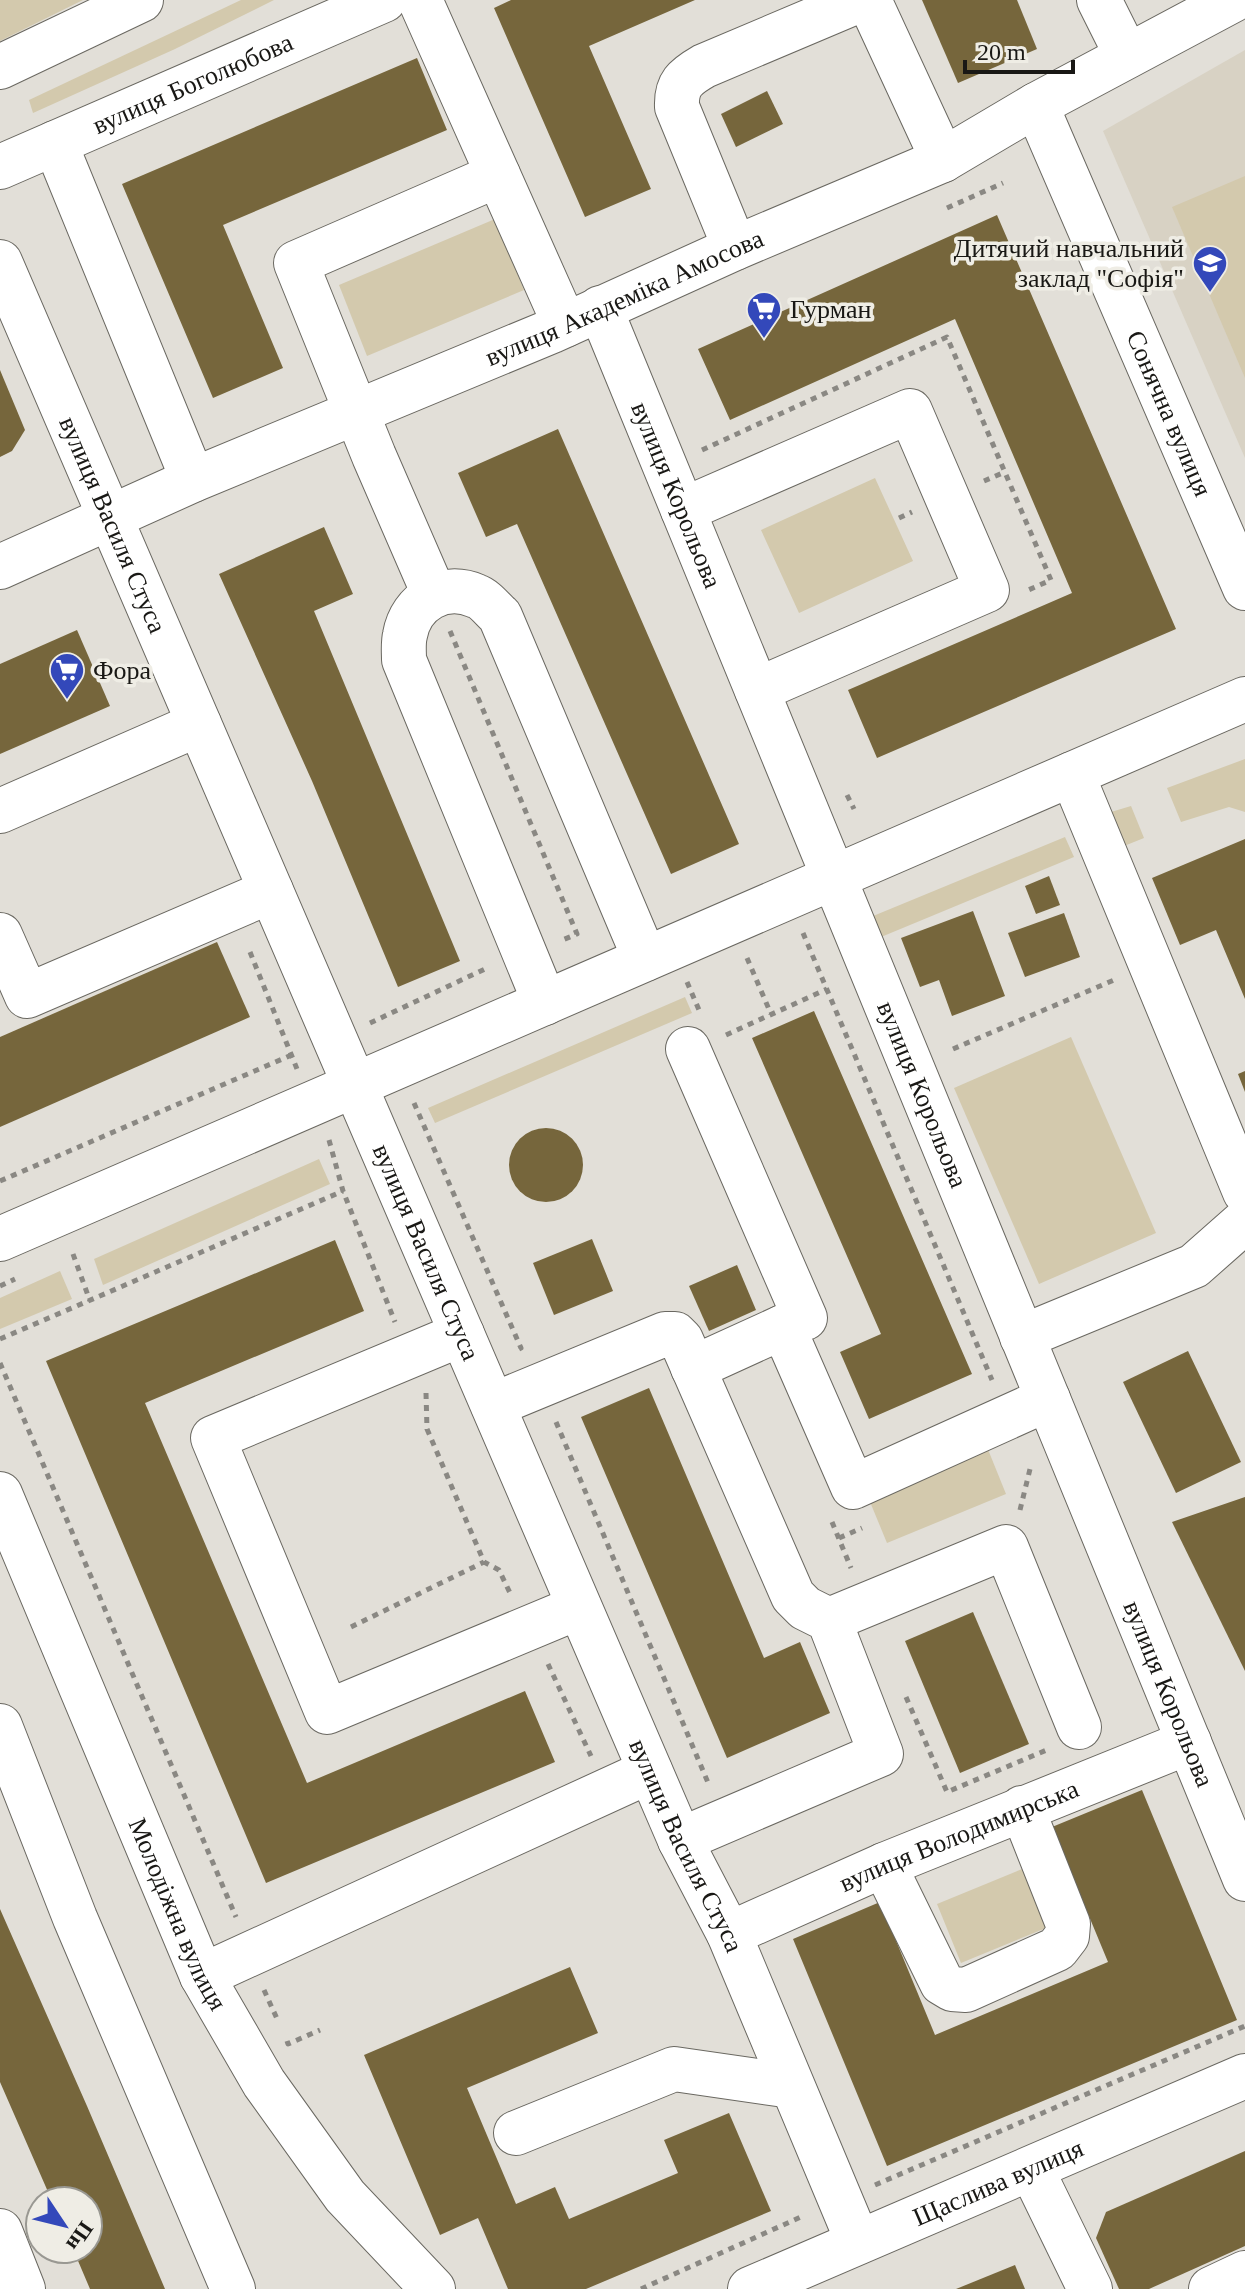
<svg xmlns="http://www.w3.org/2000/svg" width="1245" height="2289" font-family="Georgia,serif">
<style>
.built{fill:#d8d2c4}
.green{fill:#d3c9ad}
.building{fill:#76663c}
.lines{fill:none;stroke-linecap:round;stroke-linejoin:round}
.minor-casing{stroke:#6a6861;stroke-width:46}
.path{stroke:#8a8883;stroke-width:5;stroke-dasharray:6 6;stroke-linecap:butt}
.minor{stroke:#fff;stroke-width:44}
.labels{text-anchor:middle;stroke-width:7;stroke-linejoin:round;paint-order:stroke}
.street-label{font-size:26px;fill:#191815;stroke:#efede5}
.poi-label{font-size:26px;fill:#191815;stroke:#efede5;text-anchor:start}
</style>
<rect width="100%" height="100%" fill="#e2dfd8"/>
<path class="built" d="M 1245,50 L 1245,458 L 1103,131 Z"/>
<g class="green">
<path d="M 0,0 L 83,0 L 0,41 Z"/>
<path d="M 241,0 L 274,0 L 175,49 L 33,113 L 29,100 Z"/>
<path d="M 1245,176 L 1245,378 L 1172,207 Z"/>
<path d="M 495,219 L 524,290 L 367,356 L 339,285 Z"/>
<path d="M 875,478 L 913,561 L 799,613 L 761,530 Z"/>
<path d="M 1245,759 L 1245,812 L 1229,807 L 1181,822 L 1167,788 Z"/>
<path d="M 1131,806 L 1144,838 L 1124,846 L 1111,812 Z"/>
<path d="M 1065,837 L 1074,857 L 869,942 L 861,921 Z"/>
<path d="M 685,997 L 692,1013 L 435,1123 L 428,1108 Z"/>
<path d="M 1071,1037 L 1156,1233 L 1039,1284 L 954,1088 Z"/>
<path d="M 319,1159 L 330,1184 L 103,1285 L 94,1259 Z"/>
<path d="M 60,1271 L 72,1299 L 0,1329 L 0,1298 Z"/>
<path d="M 987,1447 L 1006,1494 L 887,1543 L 868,1497 Z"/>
<path d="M 1022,1869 L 1046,1928 L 961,1963 L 937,1904 Z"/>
</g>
<g class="building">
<path d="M 511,0 L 695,0 L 589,46 L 651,189 L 585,217 L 494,8 Z"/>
<path d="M 922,0 L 1017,0 L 1037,49 L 958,83 Z"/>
<path d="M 417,58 L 447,130 L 223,225 L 283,368 L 213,398 L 122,184 Z"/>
<path d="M 767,91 L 783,124 L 736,147 L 721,114 Z"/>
<path d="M 997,215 L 1176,629 L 877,758 L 848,690 L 1072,593 L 955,319 L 730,420 L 698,349 Z"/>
<path d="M 0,370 L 25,430 L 12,451 L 0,457 Z"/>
<path d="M 558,429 L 739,844 L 671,874 L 517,524 L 486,537 L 458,473 Z"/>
<path d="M 324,527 L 353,594 L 314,611 L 460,961 L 398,987 L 312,781 L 219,574 Z"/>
<path d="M 77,630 L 110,706 L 0,754 L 0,664 Z"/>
<path d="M 1245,839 L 1245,999 L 1216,930 L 1180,945 L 1152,878 Z"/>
<path d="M 1049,876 L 1060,905 L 1036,914 L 1025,886 Z"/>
<path d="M 973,911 L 1005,996 L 952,1016 L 939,980 L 920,987 L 901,938 Z"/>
<path d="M 1064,913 L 1080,957 L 1025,977 L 1008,933 Z"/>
<path d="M 217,942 L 250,1017 L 0,1127 L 0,1037 Z"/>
<path d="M 814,1011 L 972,1374 L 869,1419 L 840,1352 L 881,1334 L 752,1038 Z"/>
<path d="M 1245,1071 L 1245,1092 L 1238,1074 Z"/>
<circle cx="546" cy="1165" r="37"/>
<path d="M 592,1239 L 613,1291 L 554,1315 L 533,1263 Z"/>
<path d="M 335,1240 L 364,1311 L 145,1403 L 307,1783 L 525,1691 L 555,1762 L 266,1883 L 46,1361 Z"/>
<path d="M 737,1265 L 756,1310 L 709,1331 L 689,1286 Z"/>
<path d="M 1188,1351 L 1241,1462 L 1176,1493 L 1123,1382 Z"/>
<path d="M 649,1388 L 764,1658 L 800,1642 L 830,1713 L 727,1758 L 581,1417 Z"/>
<path d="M 1245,1497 L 1245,1671 L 1172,1522 Z"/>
<path d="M 973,1612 L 1029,1744 L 960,1773 L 905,1641 Z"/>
<path d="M 1142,1790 L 1237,2020 L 887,2166 L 793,1939 L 880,1902 L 935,2035 L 1108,1962 L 1052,1827 Z"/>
<path d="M 0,1909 L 87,2106 L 165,2289 L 90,2289 L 73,2249 L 88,2249 L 88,2201 L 52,2201 L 0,2082 Z"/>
<path d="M 570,1967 L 598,2033 L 467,2088 L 516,2204 L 555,2187 L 569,2219 L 678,2173 L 664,2140 L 729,2113 L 771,2211 L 586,2289 L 508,2289 L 478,2218 L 440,2235 L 364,2055 Z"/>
<path d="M 1245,2151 L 1245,2246 L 1149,2289 L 1119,2289 L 1096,2238 L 1106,2212 Z"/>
<path d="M 1015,2265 L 1025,2289 L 956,2289 Z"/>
</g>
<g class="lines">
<g class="minor-casing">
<g id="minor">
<path d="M 420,0 L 565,325"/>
<path d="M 869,0 L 943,160"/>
<path d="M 1099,0 L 1127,56"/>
<path d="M 0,67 L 141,0"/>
<path id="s1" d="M 1036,105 L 1245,588"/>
<path d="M 55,143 L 193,480"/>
<path id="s2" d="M 0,167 L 384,0"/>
<path d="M 735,248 L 677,107 C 676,84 685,77 704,66 L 860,0"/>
<path id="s3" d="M 0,262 L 680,1840 L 729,1934 L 858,2242"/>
<path id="s4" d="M 600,308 L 1245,1879"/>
<path d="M 683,510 L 910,411 L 987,590 L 757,690"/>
<path id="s5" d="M 0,567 L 193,480 L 552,331 L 735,248 L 943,160 L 1036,105 L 1233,0"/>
<path d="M 434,594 L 374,456 L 296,263 L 498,175"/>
<path d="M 1072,774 L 1245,1192"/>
<path d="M 0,811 L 199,724"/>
<path d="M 0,935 L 27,996 L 271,891"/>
<path d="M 545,1003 L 404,660 C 404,652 403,643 405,635 C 411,601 444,582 476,596 C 485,599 493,610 500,616 L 645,959"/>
<path d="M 688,1049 L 805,1318 L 783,1327"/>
<path d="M 0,1239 L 1245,699"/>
<path d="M 462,1334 L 213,1438 L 327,1712 L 579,1607"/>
<path d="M 1022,1337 L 1194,1266 L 1245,1221"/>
<path d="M 693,1368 L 783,1327 L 853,1487 L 1048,1399"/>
<path d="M 493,1405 L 665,1334 L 675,1334 L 681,1340 L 793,1596 L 805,1608 L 829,1620 L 881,1754 L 680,1840"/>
<path id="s6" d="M 0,1494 L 202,1976 L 264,2083 L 345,2196 L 433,2289"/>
<path d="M 829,1620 L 1006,1547 L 1079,1727"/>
<path d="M 0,1726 L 75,1918 L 233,2289"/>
<path d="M 884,1865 L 942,1983 L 952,1989 L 966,1990 L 1057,1949 L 1067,1936 L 1068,1924 L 1022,1808"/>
<path id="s7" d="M 729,1934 L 884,1865 L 1189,1742"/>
<path d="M 202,1976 L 650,1771"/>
<path d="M 516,2133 L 674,2069 L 792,2086"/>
<path d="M 1032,2170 L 1090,2289"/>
<path d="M 0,2231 L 23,2289"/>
<path id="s8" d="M 750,2289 L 1245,2076"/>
<path d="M 1211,2289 L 1245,2273"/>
</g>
</g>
<g class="path">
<path d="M 947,208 L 1003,183"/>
<path d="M 702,450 L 947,337 L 1051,580 L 1026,591"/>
<path d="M 984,481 L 1005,472"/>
<path d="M 899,518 L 912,512"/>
<path d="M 450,631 L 577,934 L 560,941"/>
<path d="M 847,795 L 854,809"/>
<path d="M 803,933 L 992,1380"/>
<path d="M 250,952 L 297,1069"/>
<path d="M 747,958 L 771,1014"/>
<path d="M 687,982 L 699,1010"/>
<path d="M 370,1023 L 487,968"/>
<path d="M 726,1035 L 827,989"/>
<path d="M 953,1049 L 1114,980"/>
<path d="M 414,1103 L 521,1348 L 519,1349"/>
<path d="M 329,1140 L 343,1191 L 395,1322"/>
<path d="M 0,1181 L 294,1054"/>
<path d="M 73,1254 L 90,1301"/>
<path d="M 0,1286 L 15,1279"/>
<path d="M 0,1339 L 343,1191"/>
<path d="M 0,1363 L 236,1917"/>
<path d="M 426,1393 L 427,1429 L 484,1562 L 499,1570 L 511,1595"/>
<path d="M 556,1422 L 709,1785"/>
<path d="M 1020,1510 L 1031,1465"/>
<path d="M 832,1522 L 851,1568"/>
<path d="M 839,1538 L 862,1528"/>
<path d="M 351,1627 L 484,1562"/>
<path d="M 548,1664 L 591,1756"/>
<path d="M 906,1697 L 947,1792 L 1049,1749"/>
<path d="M 264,1990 L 278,2021"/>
<path d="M 287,2041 L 288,2044 L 320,2030"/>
<path d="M 875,2185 L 1245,2026"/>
<path d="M 641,2289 L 803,2216"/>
</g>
<use href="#minor" class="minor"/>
</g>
<defs>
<g id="school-pin" transform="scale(1.8)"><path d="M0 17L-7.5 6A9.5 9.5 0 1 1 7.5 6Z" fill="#3348ba" stroke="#efede5"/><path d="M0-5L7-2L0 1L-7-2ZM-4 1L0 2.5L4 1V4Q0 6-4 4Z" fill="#fff"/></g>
<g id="supermarket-pin" transform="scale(1.8)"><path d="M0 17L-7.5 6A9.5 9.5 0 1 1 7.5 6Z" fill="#3348ba" stroke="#efede5"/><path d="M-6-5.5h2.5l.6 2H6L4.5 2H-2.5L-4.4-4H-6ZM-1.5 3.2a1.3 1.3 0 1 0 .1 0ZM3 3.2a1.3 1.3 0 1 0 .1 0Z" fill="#fff"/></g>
</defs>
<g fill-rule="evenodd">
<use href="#school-pin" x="1210" y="263"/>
<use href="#supermarket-pin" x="764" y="309"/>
<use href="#supermarket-pin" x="67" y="670"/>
</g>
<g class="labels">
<g class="street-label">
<text dy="9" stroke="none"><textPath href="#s2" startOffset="210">вулиця Боголюбова</textPath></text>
<text dy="9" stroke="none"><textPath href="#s5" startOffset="680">вулиця Академіка Амосова</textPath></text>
<text dy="9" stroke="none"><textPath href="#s1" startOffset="336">Сонячна вулиця</textPath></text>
<text dy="9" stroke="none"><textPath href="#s4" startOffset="202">вулиця Корольова</textPath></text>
<text dy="9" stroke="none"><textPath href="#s3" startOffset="286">вулиця Василя Стуса</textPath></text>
<text dy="9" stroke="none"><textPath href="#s4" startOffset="850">вулиця Корольова</textPath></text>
<text dy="9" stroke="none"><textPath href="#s3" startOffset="1078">вулиця Василя Стуса</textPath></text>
<text dy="9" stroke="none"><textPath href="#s4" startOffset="1498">вулиця Корольова</textPath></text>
<text dy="9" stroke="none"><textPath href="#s7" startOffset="250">вулиця Володимирська</textPath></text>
<text dy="9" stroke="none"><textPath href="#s3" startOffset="1726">вулиця Василя Стуса</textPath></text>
<text dy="9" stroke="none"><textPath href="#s6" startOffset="456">Молодіжна вулиця</textPath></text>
<text dy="9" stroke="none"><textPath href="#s8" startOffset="270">Щаслива вулиця</textPath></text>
</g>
<g class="poi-label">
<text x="1184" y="257" text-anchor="end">Дитячий навчальний<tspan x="1184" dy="30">заклад "Софія"</tspan></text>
<text x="790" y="318">Гурман</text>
<text x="93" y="679">Фора</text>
</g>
</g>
<g transform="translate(64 2225) rotate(125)"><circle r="38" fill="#efede5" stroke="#999892" stroke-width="2"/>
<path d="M0-6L14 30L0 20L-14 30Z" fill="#3348ba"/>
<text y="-12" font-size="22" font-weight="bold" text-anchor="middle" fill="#191815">Пн</text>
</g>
<path d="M965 60v12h108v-12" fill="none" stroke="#191815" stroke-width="4"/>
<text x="977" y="60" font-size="24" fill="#191815" stroke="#efede5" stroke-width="6" paint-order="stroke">20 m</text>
</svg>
